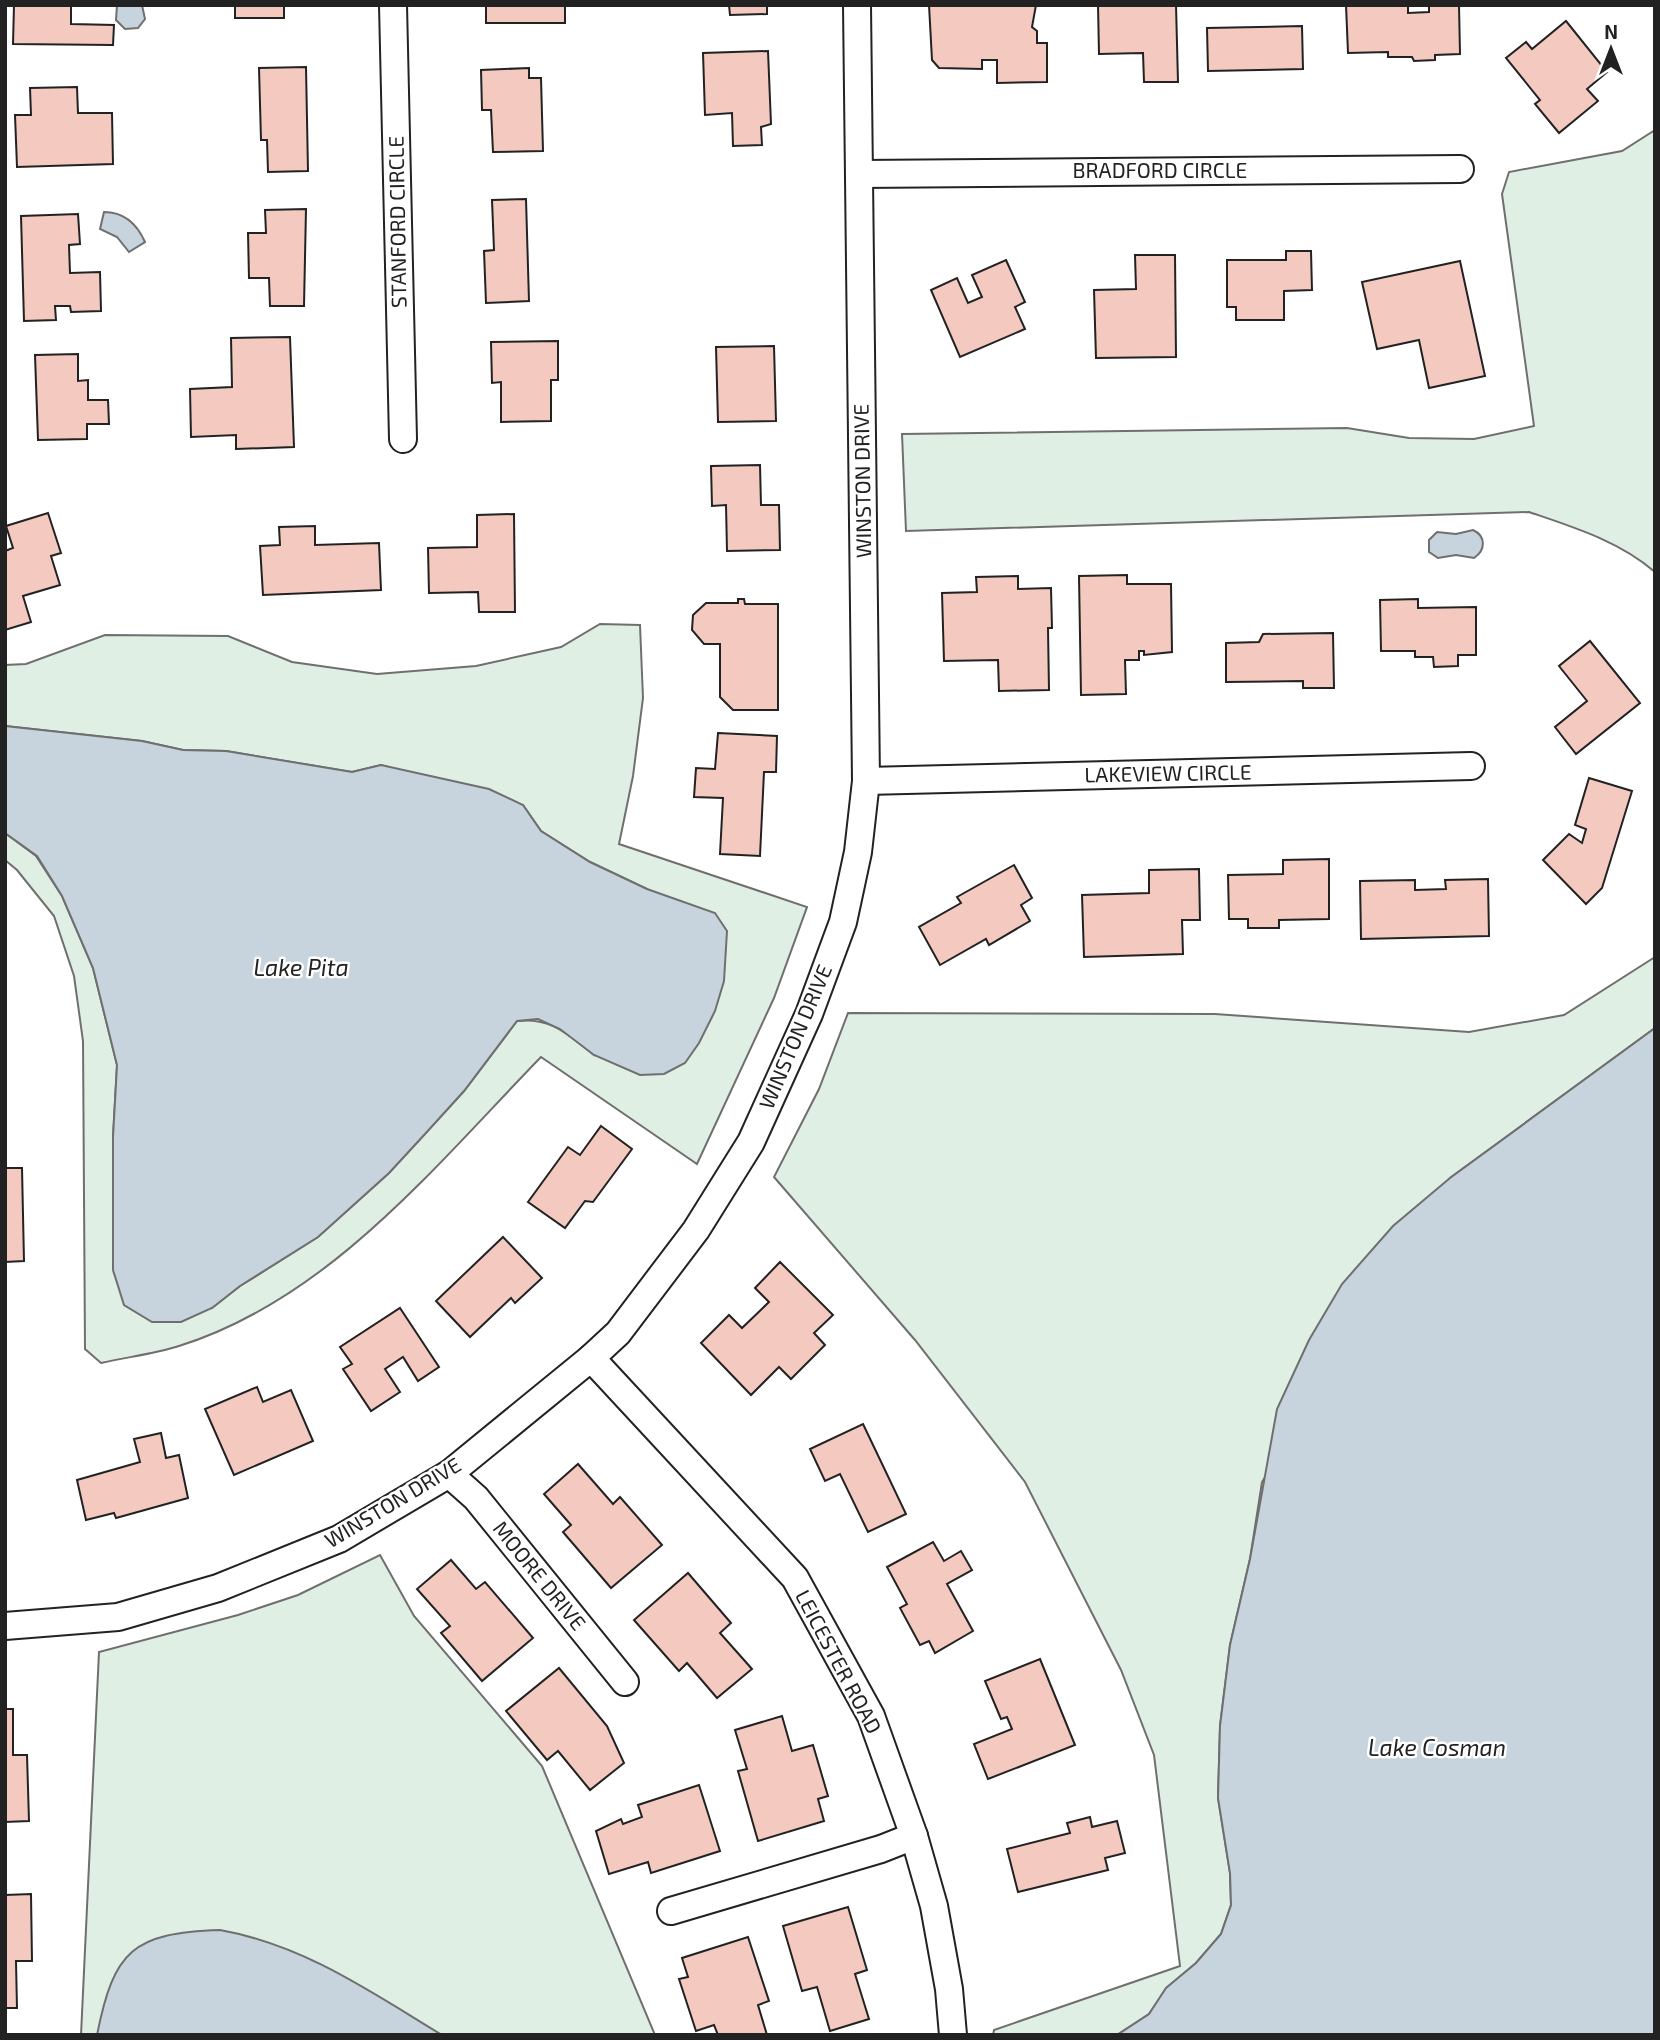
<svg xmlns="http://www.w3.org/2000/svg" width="1660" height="2040" font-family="'Exo 2',sans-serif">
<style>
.green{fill:#e0efe3;stroke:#6f6f6f;stroke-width:2}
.water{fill:#c7d3dd;stroke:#6f6f6f;stroke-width:2}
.building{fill:#f3c9c0;stroke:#222;stroke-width:2}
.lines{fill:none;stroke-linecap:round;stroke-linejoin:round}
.street-casing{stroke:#222;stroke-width:30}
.street{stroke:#fff;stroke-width:26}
.labels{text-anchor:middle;stroke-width:5;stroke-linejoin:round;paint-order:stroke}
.street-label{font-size:21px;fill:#222;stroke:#fff}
.water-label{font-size:23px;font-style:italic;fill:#222;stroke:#fff}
</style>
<rect width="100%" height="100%" fill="#fff"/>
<g class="green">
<path d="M 1655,130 L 1655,572 C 1619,541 1573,527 1529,512 L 906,531 L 902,434 L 1347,428 L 1409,438 L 1474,439 L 1534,426 L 1502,194 L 1509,172 L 1622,151 Z"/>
<path d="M 600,624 L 640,625 L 643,698 L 633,776 L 619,844 L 807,907 L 774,998 L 697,1164 L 541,1057 C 435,1166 329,1299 179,1346 C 154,1354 127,1357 101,1363 L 85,1349 L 83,1041 L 74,976 L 54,916 L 17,870 L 5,860 L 5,833 L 36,856 L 62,896 L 93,968 L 117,1065 L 113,1137 L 212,1308 L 240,1286 L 318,1237 L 389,1173 L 464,1091 L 517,1021 C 552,1017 568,1035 594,1055 L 647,889 L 590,862 L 541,831 L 523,805 L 381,765 L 352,772 L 226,751 L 183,750 L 142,741 L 5,726 L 5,665 L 26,664 L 105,635 L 228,636 L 292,662 L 377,674 L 476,666 L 561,647 Z"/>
<path d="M 1655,957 L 1655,1028 L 1450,1178 L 1262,1482 L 1250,1559 L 1230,1645 L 1220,1726 L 1218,1798 L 1230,1873 L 1231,1905 L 1221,1934 L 1196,1963 L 1167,1988 L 1149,2014 L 1117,2035 L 993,2035 L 994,2030 L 1180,1966 L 1154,1755 L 1121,1670 L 1025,1482 L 915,1340 L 774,1177 L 819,1089 L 848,1013 L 1215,1014 L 1469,1032 L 1564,1015 Z"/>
<path d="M 380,1555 L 414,1616 L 542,1766 L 655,2035 L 81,2035 L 99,1652 L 238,1615 L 298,1595 Z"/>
</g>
<g class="water">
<path d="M 117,5 L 142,5 L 145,19 L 138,28 L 125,29 L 116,20 Z"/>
<path d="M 104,212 C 125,212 137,224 145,242 L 129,252 L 117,237 L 100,229 Z"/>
<path d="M 1473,530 C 1486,536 1486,550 1474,558 L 1456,555 L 1438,558 L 1429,552 L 1429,540 L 1437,532 L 1456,534 Z"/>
<path d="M 5,726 L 142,741 L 183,750 L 226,751 L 352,772 L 381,765 L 489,789 L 523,805 L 541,831 L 590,862 L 647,889 L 715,913 L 727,931 L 724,981 L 715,1011 L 699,1043 L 685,1063 L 664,1074 L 640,1075 L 594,1055 L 560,1029 L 538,1019 L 517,1021 L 464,1091 L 425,1134 L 389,1173 L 318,1237 L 240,1286 L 212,1308 L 181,1322 L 152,1322 L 124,1305 L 113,1270 L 113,1137 L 117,1065 L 93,968 L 62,896 L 37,856 L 5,833 Z"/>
<path d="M 1655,1028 L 1655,2035 L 1117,2035 L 1149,2014 L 1166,1988 L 1196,1963 L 1221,1934 L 1231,1905 L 1230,1873 L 1218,1798 L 1220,1726 L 1230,1645 L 1250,1559 L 1277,1409 L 1309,1340 L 1342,1284 L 1393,1226 L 1450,1178 Z"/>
<path d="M 220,1930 C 304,1945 371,1992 442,2035 L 97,2035 C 114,1950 133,1933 220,1930 Z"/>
</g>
<g class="building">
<path d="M 14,5 L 71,5 L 71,24 L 114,25 L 113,45 L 13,44 Z"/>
<rect x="235" y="5" width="49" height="13"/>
<rect x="486" y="5" width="79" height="18"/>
<path d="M 729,5 L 767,5 L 767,14 L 730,15 Z"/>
<path d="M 929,5 L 1036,5 L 1032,27 L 1037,31 L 1037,43 L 1047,43 L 1047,82 L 997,83 L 997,60 L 982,60 L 982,69 L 939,68 L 932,60 Z"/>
<path d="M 1098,5 L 1176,5 L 1178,82 L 1144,82 L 1143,53 L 1099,54 Z"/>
<path d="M 1346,5 L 1408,5 L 1408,13 L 1429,12 L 1429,5 L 1459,5 L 1460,54 L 1435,55 L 1435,60 L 1414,61 L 1412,57 L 1388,57 L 1388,52 L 1348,53 Z"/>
<path d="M 1566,21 L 1607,72 L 1587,89 L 1598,101 L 1559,133 L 1535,104 L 1540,100 L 1506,58 L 1526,42 L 1532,49 Z"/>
<path d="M 1302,26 L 1303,69 L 1208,71 L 1207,28 Z"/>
<path d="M 768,51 L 771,124 L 761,127 L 762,145 L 733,146 L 732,113 L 705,115 L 703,53 Z"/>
<path d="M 306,67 L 308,171 L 268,172 L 267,140 L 261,140 L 259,68 Z"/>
<path d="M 529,68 L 529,78 L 541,78 L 543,151 L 493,152 L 491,110 L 482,110 L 481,70 Z"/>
<path d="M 77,87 L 78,113 L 112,113 L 113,164 L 17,167 L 15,115 L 31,115 L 30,88 Z"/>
<path d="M 526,199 L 529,301 L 486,303 L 484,251 L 494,250 L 492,200 Z"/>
<path d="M 306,209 L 304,306 L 270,306 L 269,278 L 249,278 L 248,233 L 266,233 L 265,210 Z"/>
<path d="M 78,214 L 80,244 L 69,245 L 70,273 L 100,272 L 101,311 L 71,312 L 70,306 L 55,306 L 56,320 L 24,321 L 21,216 Z"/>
<path d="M 1286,251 L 1311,251 L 1312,290 L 1284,291 L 1284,320 L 1236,320 L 1236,307 L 1227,307 L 1227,260 L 1286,260 Z"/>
<path d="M 1135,255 L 1175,255 L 1176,357 L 1096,358 L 1094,290 L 1136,289 Z"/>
<path d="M 1006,260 L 1025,302 L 1015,307 L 1025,329 L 960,357 L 931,290 L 957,278 L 968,303 L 982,297 L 972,275 Z"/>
<path d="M 1460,261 L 1485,376 L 1429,388 L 1419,340 L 1377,349 L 1362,282 Z"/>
<path d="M 290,337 L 294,447 L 236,449 L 236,435 L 191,437 L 190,389 L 232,387 L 231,338 Z"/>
<path d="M 558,341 L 558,380 L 551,380 L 551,421 L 501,422 L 501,382 L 492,383 L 491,342 Z"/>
<path d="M 774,346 L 776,421 L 718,422 L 716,347 Z"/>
<path d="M 78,354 L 78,381 L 88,380 L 88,400 L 108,400 L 109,424 L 87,424 L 87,439 L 38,440 L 35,355 Z"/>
<path d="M 760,465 L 761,505 L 779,505 L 780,550 L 727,551 L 726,505 L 712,506 L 711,466 Z"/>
<path d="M 48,513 L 61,553 L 51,556 L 60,585 L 23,596 L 31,622 L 5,630 L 5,551 L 13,548 L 6,526 Z"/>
<path d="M 514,514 L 515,612 L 479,612 L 478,592 L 429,593 L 428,548 L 477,547 L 477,515 Z"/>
<path d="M 315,526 L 315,545 L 379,543 L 381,590 L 263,595 L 260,546 L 280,545 L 279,527 Z"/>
<path d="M 1127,575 L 1127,584 L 1171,584 L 1172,652 L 1144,655 L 1144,651 L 1139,651 L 1139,660 L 1125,660 L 1126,694 L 1081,695 L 1079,576 Z"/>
<path d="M 1018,576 L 1018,589 L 1051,588 L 1052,628 L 1048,628 L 1049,690 L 999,691 L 998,660 L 944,661 L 942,593 L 977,592 L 976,577 Z"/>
<path d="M 738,599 L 744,599 L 745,604 L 778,604 L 778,710 L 733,710 L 720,697 L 720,644 L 704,644 L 692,630 L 693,615 L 706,603 L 738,603 Z"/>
<path d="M 1418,599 L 1418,608 L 1476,607 L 1476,655 L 1458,655 L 1458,666 L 1434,667 L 1433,657 L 1415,657 L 1415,651 L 1381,651 L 1380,600 Z"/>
<path d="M 1333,633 L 1334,688 L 1303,688 L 1303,681 L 1226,682 L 1226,643 L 1259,642 L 1263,634 Z"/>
<path d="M 1590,641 L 1640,703 L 1576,754 L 1555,727 L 1587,701 L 1559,666 Z"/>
<path d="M 718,733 L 777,736 L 776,772 L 764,772 L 760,856 L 720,854 L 723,798 L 694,797 L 696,768 L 715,769 Z"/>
<path d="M 1589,778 L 1632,791 L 1602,888 L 1586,904 L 1543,860 L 1569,834 L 1582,843 L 1586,829 L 1575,825 Z"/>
<path d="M 1329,859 L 1329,919 L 1279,920 L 1279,928 L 1248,928 L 1248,919 L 1229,919 L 1228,875 L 1283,874 L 1283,860 Z"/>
<path d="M 1014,865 L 1032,898 L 1021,905 L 1030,921 L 989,945 L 986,939 L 940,965 L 919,927 L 961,903 L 957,897 Z"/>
<path d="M 1199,869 L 1200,920 L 1182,920 L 1183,954 L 1084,957 L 1082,895 L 1149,893 L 1149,870 Z"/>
<path d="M 1488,879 L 1489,936 L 1361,939 L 1360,881 L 1415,880 L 1415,890 L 1446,889 L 1445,880 Z"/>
<path d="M 601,1126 L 632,1149 L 593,1202 L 585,1201 L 565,1228 L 528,1202 L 568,1147 L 580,1155 Z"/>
<path d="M 5,1168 L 22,1168 L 24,1261 L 5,1262 Z"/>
<path d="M 503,1237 L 542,1278 L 515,1303 L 511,1298 L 470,1337 L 436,1301 Z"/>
<path d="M 780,1262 L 833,1315 L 814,1333 L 825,1345 L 791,1379 L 779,1367 L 751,1395 L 701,1343 L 729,1315 L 742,1328 L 769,1302 L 755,1288 Z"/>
<path d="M 400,1308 L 439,1367 L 418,1381 L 403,1357 L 385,1369 L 400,1392 L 371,1411 L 343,1369 L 352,1364 L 340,1347 Z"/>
<path d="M 257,1387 L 263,1402 L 291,1390 L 313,1441 L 234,1475 L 205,1409 Z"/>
<path d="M 863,1424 L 906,1514 L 868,1532 L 840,1474 L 825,1481 L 810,1449 Z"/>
<path d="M 161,1433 L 166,1458 L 179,1455 L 188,1498 L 116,1518 L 114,1513 L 86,1520 L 77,1480 L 140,1462 L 134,1439 Z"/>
<path d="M 578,1464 L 613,1504 L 620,1497 L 662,1545 L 611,1588 L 563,1532 L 571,1525 L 544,1494 Z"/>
<path d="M 933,1542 L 944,1561 L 961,1551 L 972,1570 L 947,1584 L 973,1631 L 935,1653 L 929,1641 L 920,1645 L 900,1608 L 907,1604 L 887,1567 Z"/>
<path d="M 451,1560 L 476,1589 L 485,1582 L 533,1638 L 482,1681 L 441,1633 L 450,1626 L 417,1589 Z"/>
<path d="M 688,1573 L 731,1623 L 720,1633 L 752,1669 L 717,1698 L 687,1663 L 679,1671 L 634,1620 Z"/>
<path d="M 1040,1659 L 1075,1745 L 988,1779 L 974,1744 L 1012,1729 L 1007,1717 L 1001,1719 L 985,1681 Z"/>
<path d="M 559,1668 L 607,1726 L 624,1763 L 590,1790 L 558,1751 L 547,1760 L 506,1711 Z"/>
<path d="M 5,1709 L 13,1709 L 13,1755 L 27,1755 L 29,1821 L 5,1822 Z"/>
<path d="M 782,1716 L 792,1751 L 813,1745 L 828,1796 L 818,1799 L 824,1821 L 758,1841 L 738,1771 L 747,1769 L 735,1730 Z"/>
<path d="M 699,1785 L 720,1851 L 651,1873 L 648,1862 L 609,1874 L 596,1831 L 621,1819 L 623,1824 L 642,1817 L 638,1805 Z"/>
<path d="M 1090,1817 L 1092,1827 L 1117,1821 L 1125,1853 L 1105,1858 L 1108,1870 L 1018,1892 L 1007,1849 L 1070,1833 L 1067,1823 Z"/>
<path d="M 31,1894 L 32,1961 L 16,1961 L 17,2008 L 5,2008 L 5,1895 Z"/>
<path d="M 848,1907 L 867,1970 L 855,1974 L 869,2019 L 830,2031 L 817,1987 L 802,1991 L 783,1926 Z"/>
<path d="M 748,1937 L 769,2001 L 758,2005 L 767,2035 L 718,2035 L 714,2025 L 696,2031 L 679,1979 L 688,1977 L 682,1958 Z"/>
</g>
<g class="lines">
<g class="street-casing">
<g id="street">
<path d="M 393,5 L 403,439"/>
<path d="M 859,174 L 1460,169"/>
<path d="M 866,781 L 1471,766"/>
<path d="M 591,1358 L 795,1578 L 871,1716 L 914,1836 L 934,1906 L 949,1989 L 953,2035"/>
<path d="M 449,1474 L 476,1498 L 625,1682"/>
<path d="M 5,1626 L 118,1617 L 218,1588 L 339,1539 L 449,1474 L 591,1358 L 618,1333 L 696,1230 L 751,1142 L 809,1014 L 843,922 L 858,852 L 866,781 L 857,5"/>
<path d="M 671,1911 L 881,1849 L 914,1836"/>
</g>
</g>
<use href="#street" class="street"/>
</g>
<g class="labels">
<g class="street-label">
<text x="1160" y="178">BRADFORD CIRCLE</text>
<text transform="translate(398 222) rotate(-91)" y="7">STANFORD CIRCLE</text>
<text transform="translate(863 481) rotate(-91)" y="7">WINSTON DRIVE</text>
<text transform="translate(1168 774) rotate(-1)" y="7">LAKEVIEW CIRCLE</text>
<text transform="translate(796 1037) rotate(-67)" y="7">WINSTON DRIVE</text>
<text transform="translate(393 1503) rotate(-31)" y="7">WINSTON DRIVE</text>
<text transform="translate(539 1576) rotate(51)" y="7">MOORE DRIVE</text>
<text transform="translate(838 1662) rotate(62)" y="7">LEICESTER ROAD</text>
</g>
<g class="water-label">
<text x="301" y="976">Lake Pita</text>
<text x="1437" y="1756">Lake Cosman</text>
</g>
</g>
<rect width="1660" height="2040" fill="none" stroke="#222222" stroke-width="14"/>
<g transform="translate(1611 49)" stroke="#ffffff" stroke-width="5" paint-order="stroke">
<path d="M0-5L12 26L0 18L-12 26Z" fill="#222222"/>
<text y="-10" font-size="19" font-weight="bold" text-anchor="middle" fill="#222222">N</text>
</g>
</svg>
